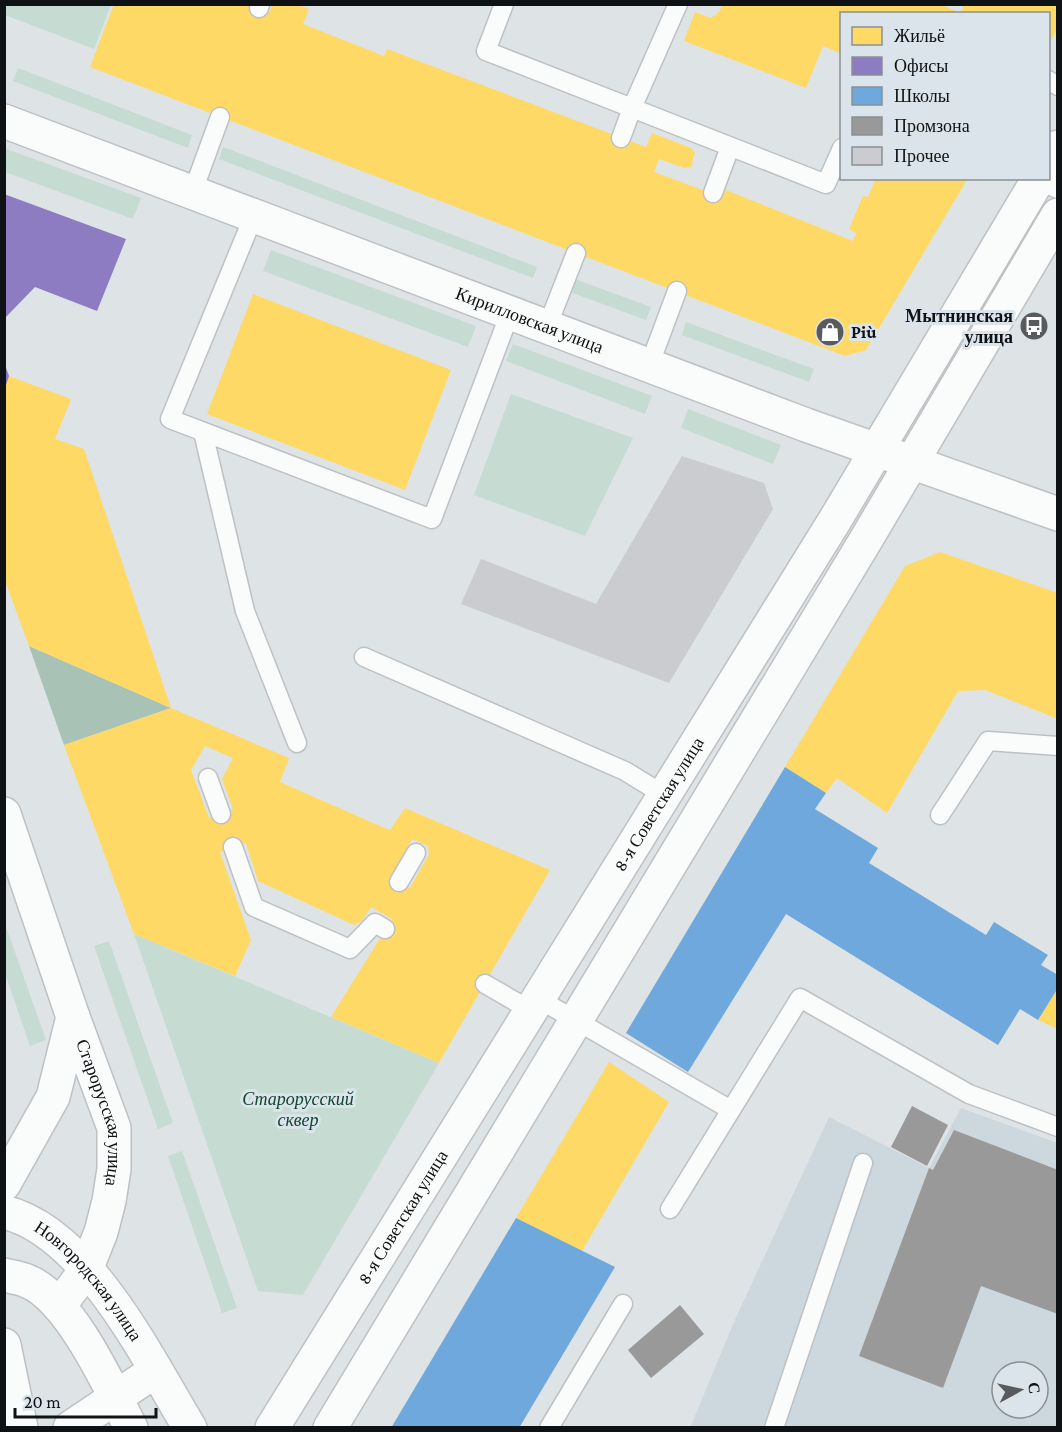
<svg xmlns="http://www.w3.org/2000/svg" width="1062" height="1432" font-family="'Crimson Pro',serif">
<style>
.built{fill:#ccd7de;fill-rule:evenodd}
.green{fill:#c6dbd1}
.forest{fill:#a8c3b6}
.homes{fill:#ffd966;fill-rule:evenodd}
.offices{fill:#8e7cc3}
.schools{fill:#6fa8dc}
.industry{fill:#999}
.building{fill:#cacccf}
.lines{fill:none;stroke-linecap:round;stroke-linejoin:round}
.service-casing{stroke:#bec1c4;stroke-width:21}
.minor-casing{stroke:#bec1c4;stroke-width:36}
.tertiary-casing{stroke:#bec1c4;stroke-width:36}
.service{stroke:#fafbfb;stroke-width:18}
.minor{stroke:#fafbfb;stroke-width:33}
.tertiary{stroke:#fafbfb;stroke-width:33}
.labels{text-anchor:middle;stroke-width:6;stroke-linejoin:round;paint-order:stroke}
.poi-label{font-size:18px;font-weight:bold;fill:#0f1214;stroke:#dbe4ea;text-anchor:end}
.street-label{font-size:18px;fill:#0f1214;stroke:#dbe4ea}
.park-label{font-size:18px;font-style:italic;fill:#0f472c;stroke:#dbe4ea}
</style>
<rect width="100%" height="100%" fill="#dee3e6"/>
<path class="built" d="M 961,1108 L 1057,1143 L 1057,1427 L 690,1428 L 734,1322 L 829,1117 L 929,1168 ZM 1002,1372 L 1038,1372 L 1038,1408 L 1002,1408 Z"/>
<g class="green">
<path d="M 4,5 L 5,4 L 111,5 L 94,49 L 5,15 Z"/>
<path d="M 18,68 L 192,135 L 188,148 L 13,81 Z"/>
<path d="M 223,147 L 537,267 L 533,278 L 219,159 Z"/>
<path d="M 4,148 L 141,198 L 133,219 L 5,172 Z"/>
<path d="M 271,250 L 476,326 L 468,347 L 263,271 Z"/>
<path d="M 575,279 L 651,307 L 646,320 L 570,292 Z"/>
<path d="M 686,322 L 814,369 L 809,382 L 682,335 Z"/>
<path d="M 513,344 L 652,396 L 645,414 L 506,361 Z"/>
<path d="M 511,394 L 633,438 L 585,536 L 474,495 Z"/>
<path d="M 688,409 L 781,445 L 773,464 L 681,428 Z"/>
<path d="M 4,921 L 46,1040 L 30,1046 L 5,973 Z"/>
<path d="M 134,934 L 439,1063 L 303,1295 L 258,1291 Z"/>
<path d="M 109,941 L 173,1123 L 158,1129 L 94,946 Z"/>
<path d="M 182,1151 L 237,1308 L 222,1313 L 168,1156 Z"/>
</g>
<path class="forest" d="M 29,646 L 171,708 L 64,745 Z"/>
<g class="homes">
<path d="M 114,4 L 250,4 L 270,12 L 272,4 L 296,4 L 309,9 L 303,24 L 384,56 L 387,49 L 646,147 L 652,133 L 691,148 L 695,153 L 691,167 L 684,168 L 659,159 L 654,172 L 722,197 L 726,190 L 853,241 L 856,233 L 849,229 L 863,196 L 868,197 L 876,178 L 968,178 L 866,350 L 845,356 L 90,67 Z"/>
<path d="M 723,4 L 939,4 L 961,13 L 842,14 L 842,54 L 823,46 L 806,88 L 684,41 L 695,12 L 711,18 L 719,12 Z"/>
<path d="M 964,4 L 1058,4 L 1058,29 L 1048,44 L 1048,14 L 961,14 Z"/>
<path d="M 253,294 L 451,370 L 405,490 L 207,414 Z"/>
<path d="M 9,376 L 71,399 L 55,439 L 84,449 L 171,708 L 29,646 L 4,578 L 4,388 Z"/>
<path d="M 940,552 L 1058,593 L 1058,719 L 985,690 L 958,691 L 887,813 L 837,778 L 826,793 L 785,767 L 905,566 Z"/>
<path d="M 171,708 L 289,758 L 280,782 L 364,819 L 390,830 L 405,808 L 550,870 L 439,1063 L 331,1017 L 392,919 L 371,907 L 362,921 L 354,925 L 258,881 L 246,843 L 220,852 L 251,940 L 235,976 L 134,934 L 64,745 ZM 205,746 L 233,758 L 222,779 L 233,809 L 209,818 L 191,770 ZM 412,839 L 428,846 L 429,854 L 410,888 L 391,878 Z"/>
<path d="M 1058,988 L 1058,1029 L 1038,1020 Z"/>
<path d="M 609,1062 L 669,1102 L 582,1251 L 516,1218 Z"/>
</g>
<g class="offices">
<path d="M 4,194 L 126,239 L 97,311 L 35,287 L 4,319 Z"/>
<path d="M 4,362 L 9,376 L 5,388 L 4,388 Z"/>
</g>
<g class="schools">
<path d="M 785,767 L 826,793 L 815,809 L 878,848 L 869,863 L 986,935 L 994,922 L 1048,955 L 1041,965 L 1058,975 L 1058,988 L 1038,1020 L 1020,1009 L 998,1045 L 786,914 L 688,1072 L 626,1033 Z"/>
<path d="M 516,1218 L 615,1267 L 519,1428 L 391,1428 Z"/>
</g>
<g class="industry">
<path d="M 912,1106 L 948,1125 L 927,1166 L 891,1147 Z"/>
<path d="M 954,1130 L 1058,1170 L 1058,1314 L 981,1286 L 943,1388 L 859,1356 L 929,1168 L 933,1170 Z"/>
<path d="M 680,1305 L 704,1334 L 651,1378 L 628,1350 Z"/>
</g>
<path class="building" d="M 682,456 L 764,483 L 773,509 L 669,683 L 461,604 L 481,559 L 596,604 Z"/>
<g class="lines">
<g class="service-casing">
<g id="service">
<path d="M 504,4 L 486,51 L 632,108 L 678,4"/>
<path d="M 259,8 L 260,4"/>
<path d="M 1048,80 L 1058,86"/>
<path d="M 621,138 L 632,108 L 826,184 L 842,148"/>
<path d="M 1038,180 L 1058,189"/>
<path d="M 193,191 L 220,117"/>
<path d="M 713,193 L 730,147"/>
<path d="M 254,215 L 170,419 L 432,519 L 510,313"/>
<path d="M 547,327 L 576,253"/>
<path d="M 649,366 L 677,291"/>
<path d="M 203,432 L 245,611 L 297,743"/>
<path d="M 364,657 L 625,771 L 664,795"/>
<path d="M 208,778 L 221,814"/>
<path d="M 940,815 L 988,741 L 1058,746"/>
<path d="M 233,847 L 254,907 L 350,949 L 375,923 L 385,929"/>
<path d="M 399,882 L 416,853"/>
<path d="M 485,984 L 530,1010"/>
<path d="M 537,998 L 731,1110"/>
<path d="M 670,1209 L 800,998 L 969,1094 L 1058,1127"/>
<path d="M 549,1428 L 623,1304"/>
<path d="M 774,1428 L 863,1163"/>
</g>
</g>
<g class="minor-casing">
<g id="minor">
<path id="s1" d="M 4,121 L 806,425 L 1058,514"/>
<path id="s2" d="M 4,814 L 73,1017 L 114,1128 L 114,1169 L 109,1201 L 101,1232 L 86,1270 L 59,1306"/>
<path d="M 4,1184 L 53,1097 L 73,1017"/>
<path d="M 4,1345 L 21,1428"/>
<path d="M 70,1428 L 155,1371"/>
</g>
</g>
<g class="tertiary-casing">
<g id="tertiary">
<path d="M 1048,163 L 1058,147"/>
<path id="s3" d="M 4,1212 C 87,1232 148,1359 190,1428"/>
<path d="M 4,1275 C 12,1277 20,1278 27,1281 C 70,1298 110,1387 131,1428"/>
<path id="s4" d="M 272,1428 L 835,520 L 1039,178"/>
<path d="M 330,1428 L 867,538 L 1058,215"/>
</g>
</g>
<use href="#service" class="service"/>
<use href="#minor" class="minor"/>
<use href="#tertiary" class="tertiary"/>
</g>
<defs>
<g id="bus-disc" transform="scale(1.5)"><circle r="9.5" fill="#575b5e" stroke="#dbe4ea"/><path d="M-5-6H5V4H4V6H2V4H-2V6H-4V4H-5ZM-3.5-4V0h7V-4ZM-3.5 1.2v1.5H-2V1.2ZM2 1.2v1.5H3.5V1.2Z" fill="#fff"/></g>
<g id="shop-disc" transform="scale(1.5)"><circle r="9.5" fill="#575b5e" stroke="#dbe4ea"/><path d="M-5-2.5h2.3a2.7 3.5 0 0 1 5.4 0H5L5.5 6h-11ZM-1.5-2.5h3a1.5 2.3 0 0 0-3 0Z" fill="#fff"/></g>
</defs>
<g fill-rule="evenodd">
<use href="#bus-disc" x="1034" y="326"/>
<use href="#shop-disc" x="830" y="332"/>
</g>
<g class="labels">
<g class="poi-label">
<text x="1013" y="322">Мытнинская<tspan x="1013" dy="21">улица</tspan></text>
<text x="851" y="338" text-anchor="start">Più</text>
</g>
<g class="street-label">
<text dy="6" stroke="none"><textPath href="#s1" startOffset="562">Кирилловская улица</textPath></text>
<text dy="6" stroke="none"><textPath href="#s4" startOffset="734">8-я Советская улица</textPath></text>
<text dy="6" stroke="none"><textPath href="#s2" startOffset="315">Старорусская улица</textPath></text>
<text dy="6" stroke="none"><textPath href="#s4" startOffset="248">8-я Советская улица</textPath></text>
<text dy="6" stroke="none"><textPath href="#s3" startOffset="112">Новгородская улица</textPath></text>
</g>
<g class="park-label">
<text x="298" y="1105">Старорусский<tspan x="298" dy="21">сквер</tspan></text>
</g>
</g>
<rect width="1062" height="1432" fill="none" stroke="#0f1214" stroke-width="12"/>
<rect x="840" y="12" width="210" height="168" fill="#dbe4ea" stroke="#899094" stroke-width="1.5"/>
<rect x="852" y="27" width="30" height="18" fill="#ffd966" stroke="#899094" stroke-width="1.5"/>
<text x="894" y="42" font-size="18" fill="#0f1214">Жильё</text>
<rect x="852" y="57" width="30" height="18" fill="#8e7cc3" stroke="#899094" stroke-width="1.5"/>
<text x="894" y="72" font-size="18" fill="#0f1214">Офисы</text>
<rect x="852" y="87" width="30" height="18" fill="#6fa8dc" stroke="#899094" stroke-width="1.5"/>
<text x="894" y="102" font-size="18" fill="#0f1214">Школы</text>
<rect x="852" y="117" width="30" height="18" fill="#999999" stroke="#899094" stroke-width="1.5"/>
<text x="894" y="132" font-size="18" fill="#0f1214">Промзона</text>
<rect x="852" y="147" width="30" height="18" fill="#cacccf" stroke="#899094" stroke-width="1.5"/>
<text x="894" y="162" font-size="18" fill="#0f1214">Прочее</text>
<g transform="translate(1020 1390) rotate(82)"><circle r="28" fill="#dbe4ea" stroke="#899094" stroke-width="1.5"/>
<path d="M0-4.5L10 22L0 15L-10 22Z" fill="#575b5e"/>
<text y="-9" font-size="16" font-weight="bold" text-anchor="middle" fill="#0f1214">С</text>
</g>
<path d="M15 1408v9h141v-9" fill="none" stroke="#0f1214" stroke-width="3"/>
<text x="24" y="1408" font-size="18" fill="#0f1214" stroke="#dbe4ea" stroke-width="4.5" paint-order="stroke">20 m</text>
</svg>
